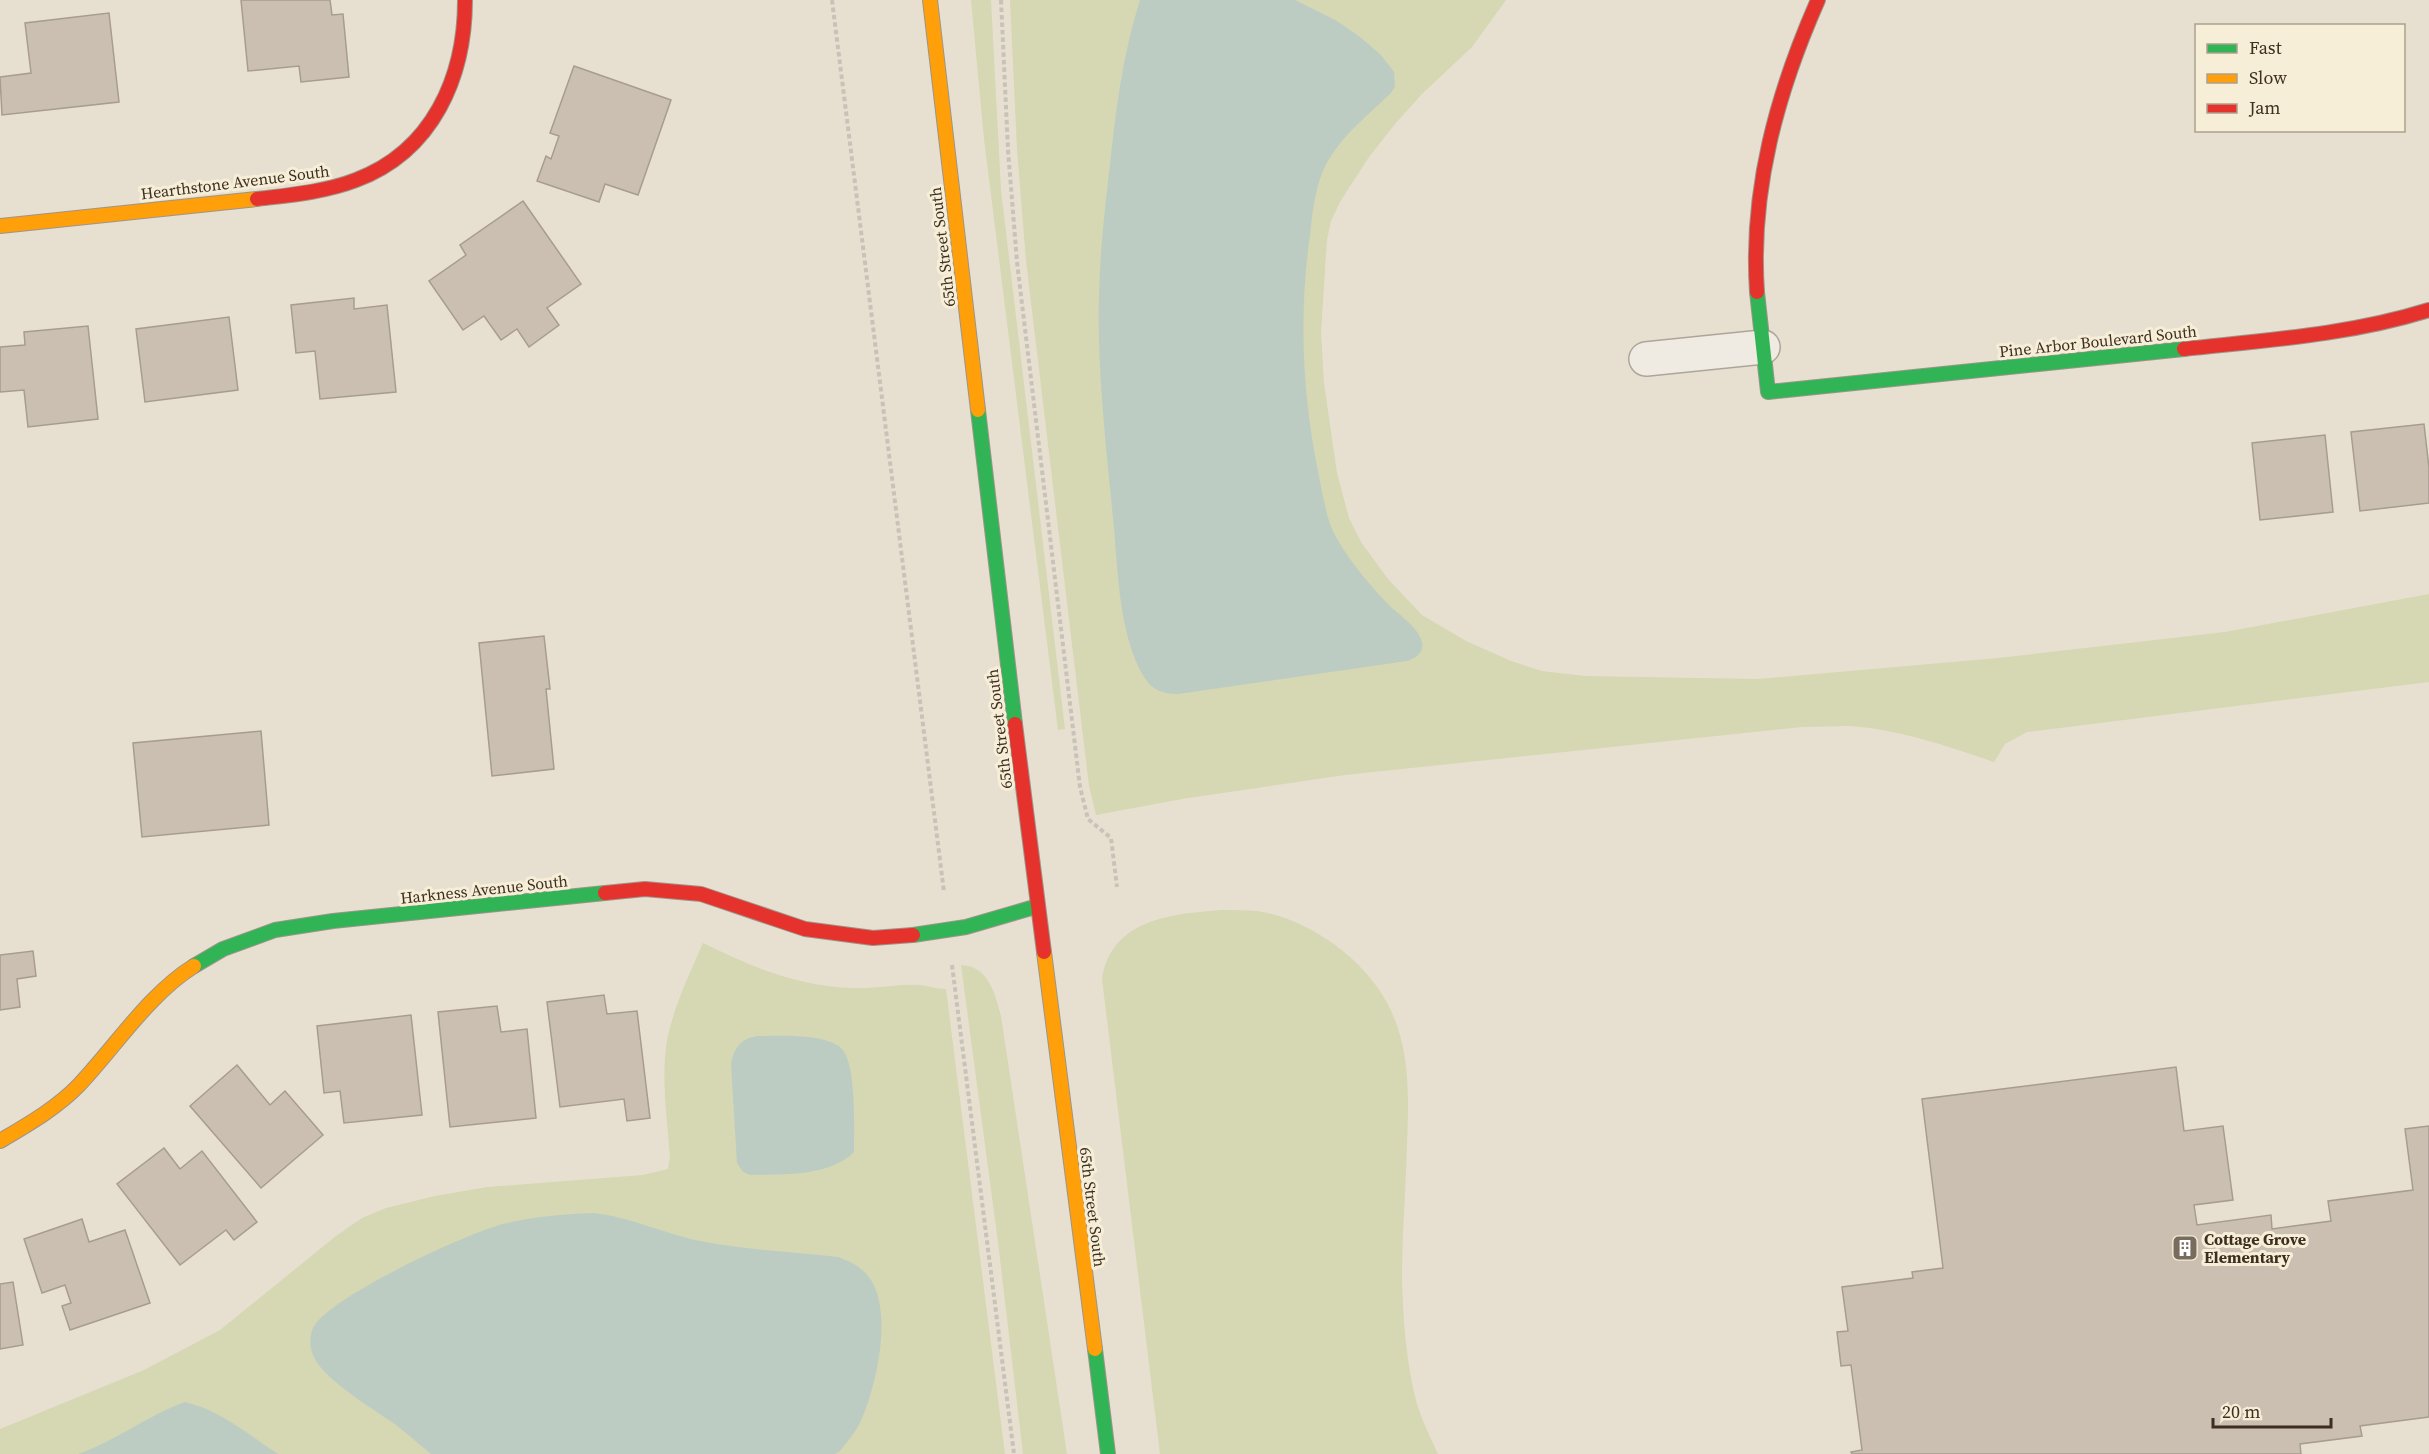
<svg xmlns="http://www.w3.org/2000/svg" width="2429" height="1454" font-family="'Source Serif 4',serif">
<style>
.green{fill:#d6d7b3}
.water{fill:#bcccc2}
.building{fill:#cbbfb2;stroke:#a89c90;stroke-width:1.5}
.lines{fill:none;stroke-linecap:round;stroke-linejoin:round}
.street-casing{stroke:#ada599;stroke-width:36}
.fast-casing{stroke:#9c958a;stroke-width:16}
.slow-casing{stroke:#9c958a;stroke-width:16}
.jam-casing{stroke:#9c958a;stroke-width:16}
.path{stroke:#c8c2b9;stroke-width:4;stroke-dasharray:4.5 3;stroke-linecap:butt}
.street{stroke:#efebe3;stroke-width:33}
.fast{stroke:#30b455;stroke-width:14}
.slow{stroke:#ff9f0a;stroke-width:14}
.jam{stroke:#e5322d;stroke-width:14}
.labels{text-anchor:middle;stroke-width:6;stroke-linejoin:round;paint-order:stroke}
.street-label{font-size:16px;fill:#3d2e20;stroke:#f7eed8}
.poi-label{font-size:16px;font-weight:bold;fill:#3d2e20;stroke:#f7eed8;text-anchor:start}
</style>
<rect width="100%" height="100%" fill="#e7e0d1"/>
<g class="green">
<path d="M 971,0 L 991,0 L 1001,190 L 1065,729 L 1058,730 L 984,139 Z"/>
<path d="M 1010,0 L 1506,0 L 1472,47 L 1422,94 L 1395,124 L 1369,157 L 1340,202 L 1331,221 L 1327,240 L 1321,333 L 1324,383 L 1337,473 L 1349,518 L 1361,542 L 1388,579 L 1422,615 L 1466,641 L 1511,661 L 1542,671 L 1585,676 L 1758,679 L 1998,658 L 2225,632 L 2429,594 L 2429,682 L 2027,732 L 2005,744 L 1994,762 C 1947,746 1898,729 1849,726 C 1833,726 1817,727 1802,727 L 1345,775 L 1182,799 L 1096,815 L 1089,786 L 1026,261 L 1017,149 Z"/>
<path d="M 1221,910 C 1233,910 1245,910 1257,911 C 1289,915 1327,936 1350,957 C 1410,1011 1410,1070 1407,1145 C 1406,1189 1402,1233 1402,1277 C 1403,1319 1406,1363 1417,1404 C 1422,1421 1431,1438 1438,1454 L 1160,1454 L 1102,979 C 1111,919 1172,914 1221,910 Z"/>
<path d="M 703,943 C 754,968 797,986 854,988 C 875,989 897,984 919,985 C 929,986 936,989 946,989 L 1005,1454 L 0,1454 L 0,1429 L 144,1370 L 220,1330 L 336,1236 L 362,1218 L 386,1208 L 435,1196 L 487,1187 L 643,1175 L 668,1169 L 670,1157 C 667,1119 661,1077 667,1040 C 674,1006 689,975 703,943 Z"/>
<path d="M 961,965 C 989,966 995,994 1001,1016 L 1067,1454 L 1023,1454 L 998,1242 Z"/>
</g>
<g class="water">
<path d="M 1140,0 L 1295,0 L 1337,21 L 1360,37 L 1381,55 L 1394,72 L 1395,87 L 1390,94 C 1366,117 1336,140 1322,173 C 1315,191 1312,215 1310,235 C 1299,313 1302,389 1317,466 C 1321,485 1324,506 1330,524 C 1340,550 1367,582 1386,602 C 1396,613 1418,626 1422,642 C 1424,653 1416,658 1407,661 L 1178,694 C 1163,694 1152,690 1144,677 C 1118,634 1118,566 1113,518 C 1106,444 1097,370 1099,296 C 1100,255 1104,214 1109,174 C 1115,116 1122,56 1140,0 Z"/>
<path d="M 757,1036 C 780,1036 821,1033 840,1047 C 857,1060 854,1130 854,1152 C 829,1177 783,1174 750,1175 L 743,1172 L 737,1163 L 731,1064 C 734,1048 740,1039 757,1036 Z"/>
<path d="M 593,1213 C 632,1217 666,1235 705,1242 C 748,1250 794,1252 838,1257 C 852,1262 863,1268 871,1280 C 892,1314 877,1382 863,1416 C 858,1429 849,1440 840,1451 L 835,1454 L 431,1454 C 419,1444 408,1434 396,1425 C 374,1409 322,1379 313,1355 C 310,1347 309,1337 313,1328 C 327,1298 467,1233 503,1224 C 532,1217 562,1214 593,1213 Z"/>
<path d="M 185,1402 C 220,1410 249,1435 278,1454 L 78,1454 C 116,1441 148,1415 185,1402 Z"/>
</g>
<g class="building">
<path d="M 241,0 L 330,0 L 332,15 L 343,14 L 349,77 L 301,82 L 299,66 L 248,71 Z"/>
<path d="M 109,13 L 119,102 L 2,115 L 0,77 L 31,73 L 25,23 Z"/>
<path d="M 574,66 L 671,100 L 638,195 L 605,184 L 599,202 L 537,181 L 546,156 L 551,159 L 559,136 L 550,133 Z"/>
<path d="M 523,201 L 581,284 L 547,308 L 559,325 L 529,347 L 517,329 L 501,340 L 484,316 L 463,330 L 429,281 L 466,255 L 460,245 Z"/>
<path d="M 354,298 L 354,309 L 387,305 L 396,392 L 320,399 L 315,351 L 296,353 L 291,305 Z"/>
<path d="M 229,317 L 238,390 L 145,402 L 136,329 Z"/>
<path d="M 88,326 L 98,419 L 28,427 L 24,390 L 0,392 L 0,347 L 25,345 L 24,332 Z"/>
<path d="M 2424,424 L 2429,468 L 2429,503 L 2360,511 L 2351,432 Z"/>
<path d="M 2325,435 L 2333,512 L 2260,520 L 2252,443 Z"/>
<path d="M 544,636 L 550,689 L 546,689 L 554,769 L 492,776 L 479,643 Z"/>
<path d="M 261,731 L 269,825 L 142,837 L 133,743 Z"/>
<path d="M 33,951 L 36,976 L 17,979 L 20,1007 L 0,1010 L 0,955 Z"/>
<path d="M 604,995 L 607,1014 L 637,1011 L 650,1118 L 627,1121 L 624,1099 L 560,1107 L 547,1002 Z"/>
<path d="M 497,1006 L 501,1032 L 527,1029 L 536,1118 L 450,1127 L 438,1012 Z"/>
<path d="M 411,1015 L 422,1115 L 344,1123 L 340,1091 L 324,1093 L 317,1026 Z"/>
<path d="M 237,1065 L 270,1105 L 285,1091 L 323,1135 L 261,1188 L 190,1106 Z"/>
<path d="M 2176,1067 L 2184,1131 L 2223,1126 L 2233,1200 L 2194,1205 L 2197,1225 L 2271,1215 L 2272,1229 L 2331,1221 L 2328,1201 L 2413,1190 L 2405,1129 L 2429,1126 L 2429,1417 L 2360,1426 L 2362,1436 L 2300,1444 L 2301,1454 L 1852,1454 L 1851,1452 L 1862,1450 L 1851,1365 L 1841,1366 L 1837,1332 L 1848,1331 L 1842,1287 L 1913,1278 L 1912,1272 L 1943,1268 L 1922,1099 Z"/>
<path d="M 164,1148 L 180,1169 L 202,1151 L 257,1222 L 234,1240 L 226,1230 L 180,1265 L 117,1184 Z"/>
<path d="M 82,1219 L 89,1242 L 125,1230 L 150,1303 L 70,1330 L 62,1306 L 71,1303 L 65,1285 L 42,1293 L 24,1239 Z"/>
<path d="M 13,1282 L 23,1345 L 0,1349 L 0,1284 Z"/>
</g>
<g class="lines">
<g class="street-casing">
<path id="street" d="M 1646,359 L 1763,347"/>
</g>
<g class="fast-casing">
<g id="fast">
<path d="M 1757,292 L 1768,392 L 2184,349"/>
<path d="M 978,410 L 1015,724"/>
<path d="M 913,935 L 966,927 L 1038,906"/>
<path d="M 194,966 L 223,949 L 275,930 L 333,921 L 605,893"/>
<path d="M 1095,1349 L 1108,1454"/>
</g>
</g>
<g class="slow-casing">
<g id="slow">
<path d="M 930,0 L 978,410"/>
<path d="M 0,226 L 257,199"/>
<path d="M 1044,952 L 1095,1349"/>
<path d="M 0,1141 C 27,1125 57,1108 79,1085 C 115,1047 149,994 194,966"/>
</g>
</g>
<g class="jam-casing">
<g id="jam">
<path d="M 257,199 C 290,195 325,192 356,180 C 433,151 465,77 465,0"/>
<path d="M 1757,292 C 1750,190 1777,93 1818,0"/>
<path d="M 2184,349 C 2267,340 2349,335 2429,310"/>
<path d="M 1015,724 L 1044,952"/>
<path d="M 605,893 L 645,889 L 701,894 L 805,929 L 873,938 L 913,935"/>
</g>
</g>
<g class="path">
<path d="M 832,0 L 944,892"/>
<path d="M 1001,0 L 1008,150 L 1017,262 L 1080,787 L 1088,819 L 1111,838 L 1117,887"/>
<path d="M 952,965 L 1014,1454"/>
</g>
<use href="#street" class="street"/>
<use href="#fast" class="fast"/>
<use href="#slow" class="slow"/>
<use href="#jam" class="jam"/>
</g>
<defs>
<g id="building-square" transform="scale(1.35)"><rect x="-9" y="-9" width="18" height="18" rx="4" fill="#786c5e" stroke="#f7eed8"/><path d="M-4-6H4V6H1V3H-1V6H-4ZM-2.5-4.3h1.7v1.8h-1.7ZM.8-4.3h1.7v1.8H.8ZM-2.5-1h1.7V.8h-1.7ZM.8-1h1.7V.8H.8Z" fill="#fff"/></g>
</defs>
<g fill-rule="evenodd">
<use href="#building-square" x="2185" y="1248"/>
</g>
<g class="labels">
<g class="street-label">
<text transform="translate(235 182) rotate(-7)" y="6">Hearthstone Avenue South</text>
<text transform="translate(942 247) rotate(-97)" y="6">65th Street South</text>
<text transform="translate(2098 341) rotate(-6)" y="6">Pine Arbor Boulevard South</text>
<text transform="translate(999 729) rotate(-97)" y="6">65th Street South</text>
<text transform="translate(484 889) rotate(-6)" y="6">Harkness Avenue South</text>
<text transform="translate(1093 1207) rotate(83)" y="6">65th Street South</text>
</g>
<g class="poi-label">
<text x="2204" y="1245">Cottage Grove<tspan x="2204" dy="18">Elementary</tspan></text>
</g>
</g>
<rect x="2195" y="24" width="210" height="108" fill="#f7eed8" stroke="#ada18e" stroke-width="1.5"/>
<rect x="2207" y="44" width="30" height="9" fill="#30b455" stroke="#ada18e" stroke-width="1.5"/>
<text x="2249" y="54" font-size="18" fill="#3d2e20">Fast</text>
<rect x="2207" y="74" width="30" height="9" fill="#ff9f0a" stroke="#ada18e" stroke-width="1.5"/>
<text x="2249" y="84" font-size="18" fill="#3d2e20">Slow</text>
<rect x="2207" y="104" width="30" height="9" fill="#e5322d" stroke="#ada18e" stroke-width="1.5"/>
<text x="2249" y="114" font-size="18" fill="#3d2e20">Jam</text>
<path d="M2213 1418v9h118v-9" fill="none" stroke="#3d2e20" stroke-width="3"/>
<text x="2222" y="1418" font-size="18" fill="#3d2e20" stroke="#f7eed8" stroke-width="4.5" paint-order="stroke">20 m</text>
</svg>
